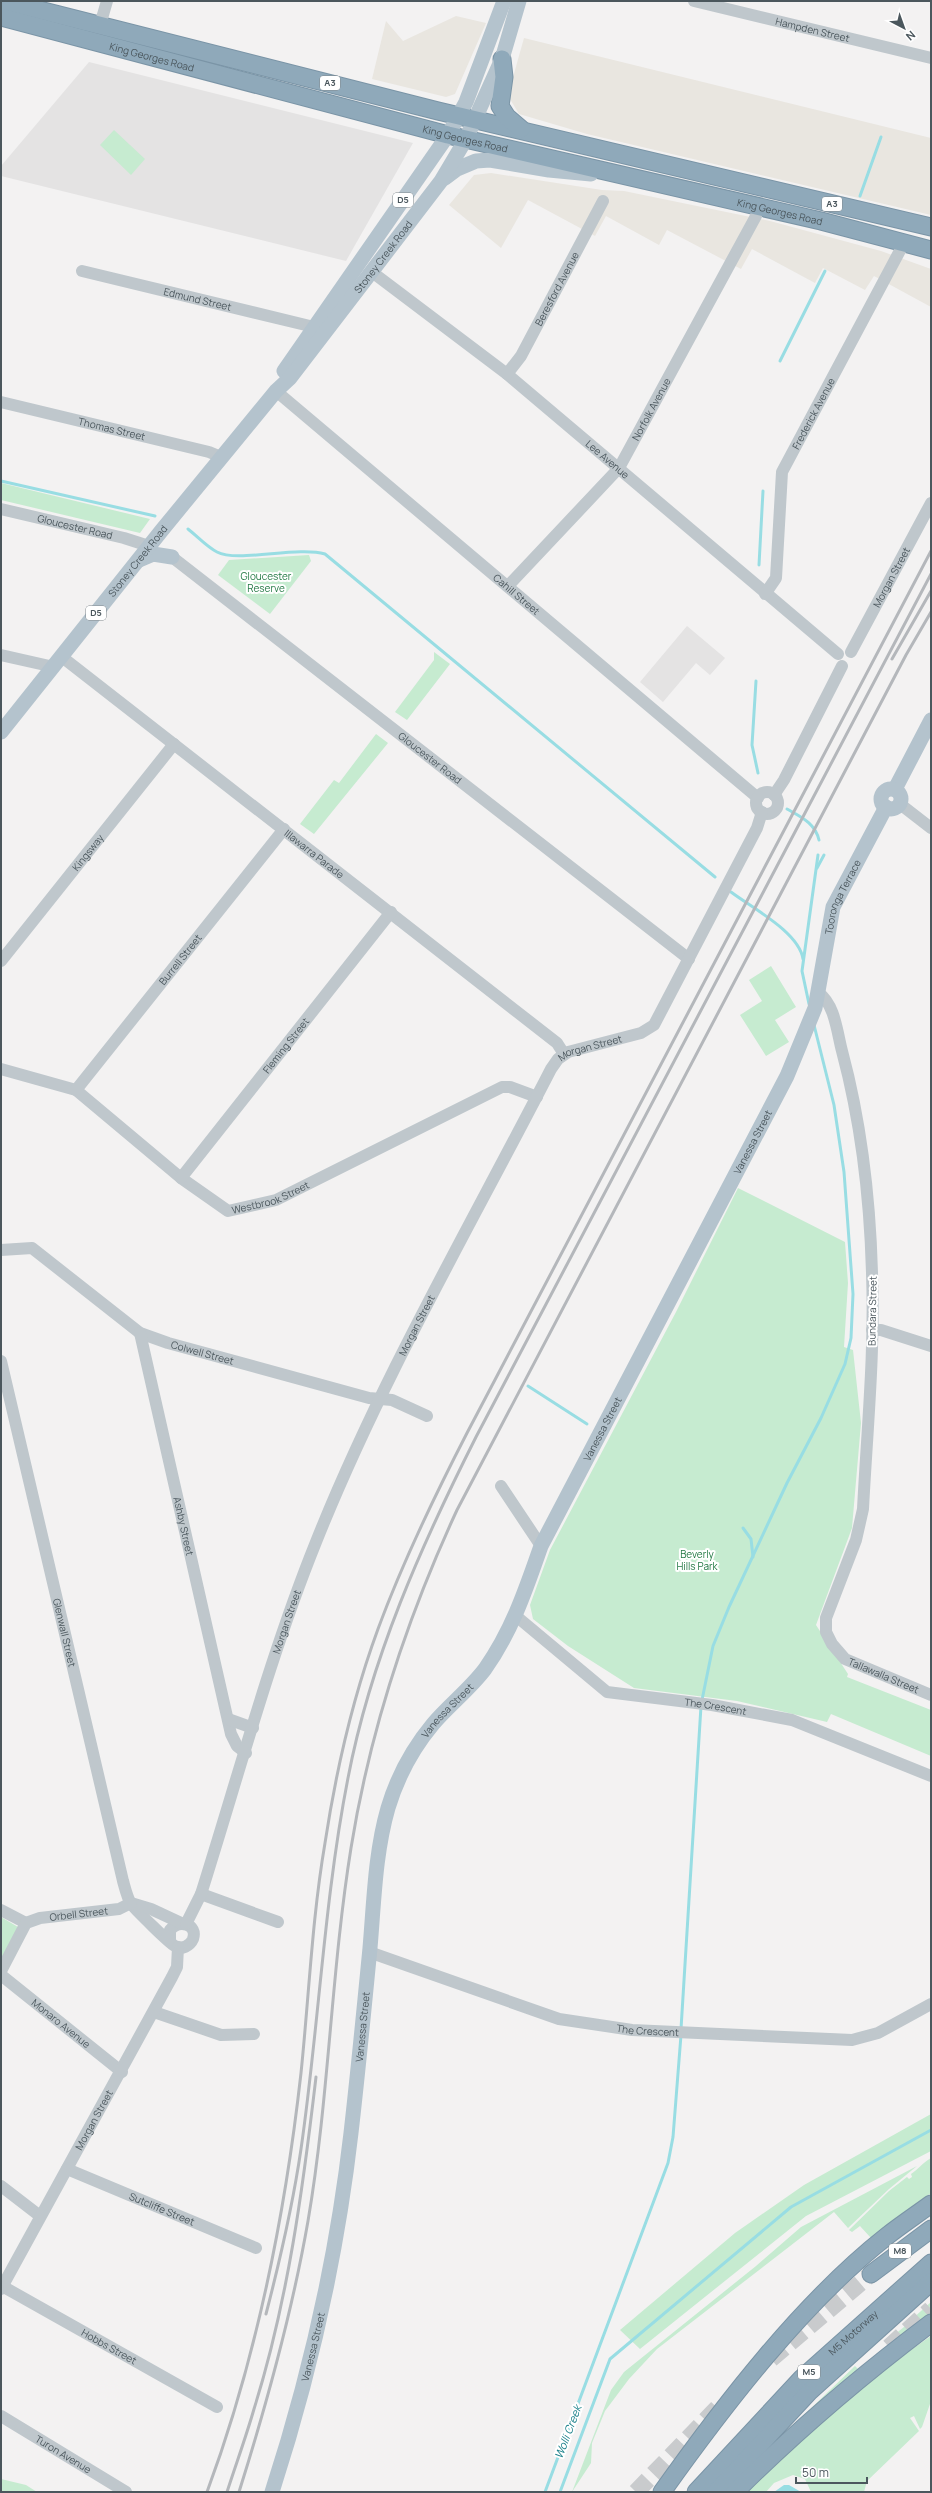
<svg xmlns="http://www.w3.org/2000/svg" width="932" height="2493" font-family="Manrope,sans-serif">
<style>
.commercial{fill:#e9e6e0}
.education{fill:#e4e3e3}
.green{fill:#c6ebd0}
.water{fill:#98dde3}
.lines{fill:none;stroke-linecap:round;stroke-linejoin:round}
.stream{stroke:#98dde3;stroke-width:3}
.highway-tunnel{stroke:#c9cbcd;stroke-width:17;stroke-dasharray:17 8;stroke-linecap:butt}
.highway-casing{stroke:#7a94a6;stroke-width:19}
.minor{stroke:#bfc7cc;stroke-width:12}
.major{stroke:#b4c3cd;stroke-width:15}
.highway{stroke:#8fa9ba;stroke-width:17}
.rail{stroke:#b4b7bb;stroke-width:3}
.labels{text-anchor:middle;stroke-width:4;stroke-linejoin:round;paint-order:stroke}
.shield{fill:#fff;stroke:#81898e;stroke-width:1}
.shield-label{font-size:9px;font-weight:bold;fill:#4b575d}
.street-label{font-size:10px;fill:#4b575d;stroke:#fff}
.park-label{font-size:10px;fill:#227843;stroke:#fff}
.water-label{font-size:11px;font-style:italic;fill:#1a808a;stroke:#fff}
</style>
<rect width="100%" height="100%" fill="#f3f2f2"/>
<g class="commercial">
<path d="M 456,16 L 486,23 L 455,94 L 446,97 L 372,79 L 386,21 L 403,41 Z"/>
<path d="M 524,38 L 931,138 L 931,215 L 587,134 L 519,114 L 510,99 L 510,88 Z"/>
<path d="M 491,173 L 602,190 L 624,191 L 770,221 L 881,251 L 931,269 L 931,307 L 874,276 L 865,290 L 823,268 L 815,283 L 752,249 L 741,269 L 667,230 L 659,245 L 606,216 L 595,236 L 528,200 L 501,248 L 449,205 L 474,175 Z"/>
</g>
<g class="education">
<path d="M 89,62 L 413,143 L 346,261 L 1,176 L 1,166 Z"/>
<path d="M 687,626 L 725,658 L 710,675 L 696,663 L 663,702 L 640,682 Z"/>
</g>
<g class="green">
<path d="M 114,130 L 145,159 L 131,175 L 100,145 Z"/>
<path d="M 1,483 L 150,519 L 140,533 L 1,500 Z"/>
<path d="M 309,555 L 311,561 L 270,614 L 218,575 L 229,560 Z"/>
<path d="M 434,652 L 450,664 L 407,720 L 395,712 L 434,660 Z"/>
<path d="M 376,734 L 388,743 L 314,834 L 300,824 L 334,780 L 339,783 Z"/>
<path d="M 771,966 L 796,1007 L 775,1020 L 789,1042 L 766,1056 L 740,1015 L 762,1001 L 749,980 Z"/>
<path d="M 738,1188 L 845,1242 L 848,1283 L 844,1347 L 853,1350 L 861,1423 L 852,1528 L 816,1625 L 848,1674 L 847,1677 L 931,1710 L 931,1756 L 831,1714 L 827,1722 L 737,1701 L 634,1688 L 568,1646 L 533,1619 L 530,1605 L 550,1550 L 676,1312 Z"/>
<path d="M 1,1917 L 18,1927 L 1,1960 Z"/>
<path d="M 931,2114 L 931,2151 L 806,2216 L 640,2349 L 620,2330 L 735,2233 L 804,2185 Z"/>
<path d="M 931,2158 L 931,2193 L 871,2238 L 860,2226 L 852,2232 L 849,2230 L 889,2191 L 907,2177 L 909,2179 L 912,2177 L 911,2174 C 919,2169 922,2163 931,2158 Z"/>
<path d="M 917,2166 L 889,2189 L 848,2228 L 834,2212 L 657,2349 L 629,2379 L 605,2411 L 592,2443 L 591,2463 L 572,2492 L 611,2390 L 624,2372 L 756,2266 L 801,2227 Z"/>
<path d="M 931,2302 L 931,2315 L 916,2326 L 911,2320 Z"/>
<path d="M 909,2323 L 913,2328 L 892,2343 L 889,2339 Z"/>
<path d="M 931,2336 L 931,2401 L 922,2427 L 920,2429 L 914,2416 L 910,2418 L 919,2431 L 867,2481 L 864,2492 L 811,2492 L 805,2479 L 793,2475 L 774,2483 L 766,2492 L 745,2492 C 802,2435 864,2381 931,2336 Z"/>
<path d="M 855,2366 L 859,2370 L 804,2417 L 803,2416 Z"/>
<path d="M 1,2479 L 26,2485 L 37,2492 L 1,2492 Z"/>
</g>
<path class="water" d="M 784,2485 L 789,2485 L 801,2492 L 774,2492 Z"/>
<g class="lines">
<g class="stream">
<path d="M 860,196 L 881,137"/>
<path d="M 780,361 L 825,271"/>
<path d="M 1,481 L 155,516"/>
<path d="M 188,529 C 197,536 207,547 217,552 C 237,563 297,546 325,554 L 715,877"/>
<path d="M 759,565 L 763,491"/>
<path d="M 756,681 L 752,745 L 758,773"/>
<path d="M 787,809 C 801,817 815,823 819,840"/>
<path d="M 817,868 L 824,855"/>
<path d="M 731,892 C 752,908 799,932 803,959"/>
<path d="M 809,1004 L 802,971 L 818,855"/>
<path d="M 528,1386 L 587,1424"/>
<path d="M 743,1528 L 751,1539 L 753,1557"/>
<path d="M 702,1700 L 713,1646 L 729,1607 L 787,1483 L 821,1418 L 845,1364 L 851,1338 L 853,1294 L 844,1172 L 834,1105 L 814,1025"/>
<path d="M 681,2029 L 701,1706"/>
<path d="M 545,2492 L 668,2163 L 673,2137 L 681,2035"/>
<path d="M 560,2492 L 610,2359 L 791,2207 L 931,2130"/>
</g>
<g class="highway-tunnel">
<path d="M 889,2347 L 931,2309"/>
<path d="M 771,2359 L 871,2274"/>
<path d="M 636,2492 L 720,2405"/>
</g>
<g class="highway-casing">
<g id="highway">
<path d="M 4,1 L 438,111 L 931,227"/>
<path id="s32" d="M 1,17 L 448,135 L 821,221 L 931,250"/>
<path d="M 502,59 L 504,77 L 500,106 L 507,117 L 521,129"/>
<path d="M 871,2274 L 931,2229"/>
<path d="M 662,2492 C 724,2405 803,2302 887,2236 C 901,2225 916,2215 931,2204"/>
<path id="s33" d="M 696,2492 L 802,2378 L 931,2263"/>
<path d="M 716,2492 L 809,2392 L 931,2282"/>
<path d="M 735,2492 C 796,2431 862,2375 931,2323"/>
</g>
</g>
<g class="minor">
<path id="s1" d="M 694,1 L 931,58"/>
<path d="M 100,25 L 107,1"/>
<path id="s2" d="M 82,271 L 314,327"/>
<path id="s3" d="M 372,272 L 507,374 L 838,654"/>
<path id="s4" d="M 507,374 L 521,356 L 603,201"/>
<path id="s5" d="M 276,391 L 758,798"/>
<path id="s6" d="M 1,402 L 209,452 L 221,457"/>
<path id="s7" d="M 1,509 L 124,538 L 149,546"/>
<path id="s8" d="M 172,557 L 689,959"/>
<path id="s9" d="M 508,586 L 619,468 L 756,216 L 758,206"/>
<path id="s10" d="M 765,594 L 776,578 L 782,472 L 904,243"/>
<path id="s11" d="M 851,652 L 931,503"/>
<path d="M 1,655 L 54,667"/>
<path id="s12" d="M 62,657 L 557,1043 L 564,1054"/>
<circle cx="767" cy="803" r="11"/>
<path d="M 774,795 L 784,780 L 842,666"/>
<path d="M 900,804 L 931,828"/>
<path id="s13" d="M 1,961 L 174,744"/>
<path id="s14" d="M 819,993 C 835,1005 837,1032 842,1051 C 861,1122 870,1199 872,1273 C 875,1351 867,1431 863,1509 L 856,1540 L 826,1618 L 826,1632 L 832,1644 L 845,1659 L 931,1695"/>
<path id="s15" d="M 1,1069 L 76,1090 L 181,1178 L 228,1211 L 276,1200 L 502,1087 L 510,1087 L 537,1097"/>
<path id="s16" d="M 76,1090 L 284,829"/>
<path id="s17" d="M 181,1178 L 391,912"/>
<path id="s18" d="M 1,1250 L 32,1248 L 140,1333 L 168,1343 L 369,1398 L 392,1400 L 427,1416"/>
<path d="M 872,1330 L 881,1330 L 931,1346"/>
<path id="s19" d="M 140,1333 L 231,1734 L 237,1746 L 246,1753"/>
<path id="s20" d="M 1,1361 L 123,1881 C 125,1888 127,1897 131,1904 C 136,1910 169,1943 175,1946 C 182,1950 190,1946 193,1939 C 198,1924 179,1919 170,1930 L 170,1941"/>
<path d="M 501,1486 L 541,1546"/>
<path id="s21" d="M 516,1616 L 607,1692 L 712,1705 L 792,1720 L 931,1776"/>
<path d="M 228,1719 L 253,1728"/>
<path d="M 201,1894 L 278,1922"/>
<path d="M 131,1903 L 151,1909 L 181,1923"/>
<path d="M 1,1910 L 26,1923"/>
<path id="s22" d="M 186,1924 L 201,1894 C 238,1777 270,1656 316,1542 C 381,1379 471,1225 551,1069 L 558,1059 L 568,1052 L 641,1033 L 654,1025 L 757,828 L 762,812"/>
<path id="s23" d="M 369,1952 L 559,2019 L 632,2030 L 852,2040 L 878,2033 L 931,2004"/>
<path id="s24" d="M 1,1971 L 26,1923 L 40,1918 L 119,1909 L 131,1903"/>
<path id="s25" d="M 1,1975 L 122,2072"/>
<path d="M 154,2012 L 221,2035 L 254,2034"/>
<path id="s26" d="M 67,2169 L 256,2248"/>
<path d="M 1,2186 L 40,2216"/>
<path id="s27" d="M 2,2286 L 217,2407"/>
<path id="s28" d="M 1,2289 L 172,1977 L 177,1967 L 178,1947"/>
<path id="s29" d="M 1,2416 L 126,2492"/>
</g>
<g class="major">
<path d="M 445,178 L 457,169 L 476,161 L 490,160 L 549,170 L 591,174"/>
<path d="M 284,371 L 448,135 L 466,102 L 504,1"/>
<path d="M 139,560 L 153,554 L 172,557"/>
<path id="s30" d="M 1,732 L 162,530 L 276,391 L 290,378 L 441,181 L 466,139 L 502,59 L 519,1"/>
<path d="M 895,789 L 931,720"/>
<circle cx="891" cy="799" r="10"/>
<path id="s31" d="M 272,2492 C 310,2375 337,2255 351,2133 C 358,2072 364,2010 370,1948 C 374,1902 375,1853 388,1808 C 397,1778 413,1748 433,1724 C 449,1705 470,1689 485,1669 C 512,1631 526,1589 541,1546 L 787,1076 L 815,1008 L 833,907 L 886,807"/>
</g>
<use href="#highway" class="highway"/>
<g class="rail">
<path d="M 892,659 L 931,591"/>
<path d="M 266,2314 C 280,2260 293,2204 301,2149 C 319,2025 324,1900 348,1778 C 371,1658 421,1546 476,1437 L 931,574"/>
<path d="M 207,2492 C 257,2357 285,2216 301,2073 C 309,1996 312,1919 325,1843 C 336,1771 353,1697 378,1629 C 403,1561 434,1497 467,1433 L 931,551"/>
<path d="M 227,2492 C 236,2464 246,2437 254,2409 C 288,2301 303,2188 316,2077"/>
<path d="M 239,2492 C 267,2403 292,2313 308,2221 C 329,2098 331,1972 351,1848 C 370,1730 407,1618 457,1510 L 906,655 L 931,612"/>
</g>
</g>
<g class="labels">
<g class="shield">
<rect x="320" y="76" width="20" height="14" rx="3"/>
<rect x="393" y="193" width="20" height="14" rx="3"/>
<rect x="822" y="197" width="20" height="14" rx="3"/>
<rect x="86" y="606" width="20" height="14" rx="3"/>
<rect x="889" y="2244" width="22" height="14" rx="3"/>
<rect x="798" y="2365" width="22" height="14" rx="3"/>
</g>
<g class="shield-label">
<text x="330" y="86">A3</text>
<text x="403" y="203">D5</text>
<text x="832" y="207">A3</text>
<text x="96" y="616">D5</text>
<text x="900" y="2254">M8</text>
<text x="809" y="2375">M5</text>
</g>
<g class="street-label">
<text dy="4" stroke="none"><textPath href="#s1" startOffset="122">Hampden Street</textPath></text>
<text dy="4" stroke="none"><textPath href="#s32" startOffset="156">King Georges Road</textPath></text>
<text dy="4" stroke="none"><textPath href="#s32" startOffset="480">King Georges Road</textPath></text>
<text dy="4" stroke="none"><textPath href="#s32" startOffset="803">King Georges Road</textPath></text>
<text dy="4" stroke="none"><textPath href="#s30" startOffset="610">Stoney Creek Road</textPath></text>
<text dy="4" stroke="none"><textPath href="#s4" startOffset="99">Beresford Avenue</textPath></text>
<text dy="4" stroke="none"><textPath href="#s2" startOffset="119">Edmund Street</textPath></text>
<text dy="4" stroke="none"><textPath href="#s9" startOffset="229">Norfolk Avenue</textPath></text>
<text dy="4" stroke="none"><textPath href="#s10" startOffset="192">Frederick Avenue</textPath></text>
<text dy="4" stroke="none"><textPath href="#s6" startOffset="114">Thomas Street</textPath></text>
<text dy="4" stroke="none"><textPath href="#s3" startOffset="301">Lee Avenue</textPath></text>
<text dy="4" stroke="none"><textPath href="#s7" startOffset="76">Gloucester Road</textPath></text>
<text dy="4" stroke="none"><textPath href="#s30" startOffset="219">Stoney Creek Road</textPath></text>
<text dy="4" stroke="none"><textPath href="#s11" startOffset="85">Morgan Street</textPath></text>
<text dy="4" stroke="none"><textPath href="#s5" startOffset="315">Cahill Street</textPath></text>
<text dy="4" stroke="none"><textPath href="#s8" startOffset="327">Gloucester Road</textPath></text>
<text dy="4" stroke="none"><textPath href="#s13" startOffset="139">Kingsway</textPath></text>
<text dy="4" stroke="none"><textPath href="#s12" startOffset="320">Illawarra Parade</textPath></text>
<text dy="4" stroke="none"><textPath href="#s31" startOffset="1722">Tooronga Terrace</textPath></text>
<text dy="4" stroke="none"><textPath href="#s16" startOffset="167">Burrell Street</textPath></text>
<text dy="4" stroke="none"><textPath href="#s17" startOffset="169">Fleming Street</textPath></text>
<text dy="4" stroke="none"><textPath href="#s22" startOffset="979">Morgan Street</textPath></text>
<text dy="4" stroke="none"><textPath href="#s31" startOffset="1459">Vanessa Street</textPath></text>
<text dy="4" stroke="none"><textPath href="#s15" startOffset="317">Westbrook Street</textPath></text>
<text transform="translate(872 1311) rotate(-89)" y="4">Bundara Street</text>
<text dy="4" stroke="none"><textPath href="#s22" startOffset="643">Morgan Street</textPath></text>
<text dy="4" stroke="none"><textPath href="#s18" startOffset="234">Colwell Street</textPath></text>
<text dy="4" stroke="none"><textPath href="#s31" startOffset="1135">Vanessa Street</textPath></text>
<text dy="4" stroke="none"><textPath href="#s19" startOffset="198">Ashby Street</textPath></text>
<text dy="4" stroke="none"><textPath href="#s22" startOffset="319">Morgan Street</textPath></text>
<text dy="4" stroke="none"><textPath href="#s20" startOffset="279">Glenwall Street</textPath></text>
<text dy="4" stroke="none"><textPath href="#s14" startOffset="729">Tallawalla Street</textPath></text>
<text dy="4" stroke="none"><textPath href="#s21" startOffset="228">The Crescent</textPath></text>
<text dy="4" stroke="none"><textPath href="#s31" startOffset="811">Vanessa Street</textPath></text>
<text dy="4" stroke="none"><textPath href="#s24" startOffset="108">Orbell Street</textPath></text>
<text dy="4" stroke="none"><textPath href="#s25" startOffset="77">Monaro Avenue</textPath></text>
<text dy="4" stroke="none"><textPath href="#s31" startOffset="475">Vanessa Street</textPath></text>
<text dy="4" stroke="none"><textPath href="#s23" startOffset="291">The Crescent</textPath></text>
<text dy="4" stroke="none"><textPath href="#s28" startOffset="193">Morgan Street</textPath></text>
<text dy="4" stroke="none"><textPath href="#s26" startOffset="103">Sutcliffe Street</textPath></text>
<text dy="4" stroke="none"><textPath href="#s33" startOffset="224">M5 Motorway</textPath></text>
<text dy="4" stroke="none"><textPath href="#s27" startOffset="123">Hobbs Street</textPath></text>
<text dy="4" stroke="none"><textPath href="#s31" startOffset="151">Vanessa Street</textPath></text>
<text dy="4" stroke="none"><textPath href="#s29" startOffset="73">Turon Avenue</textPath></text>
</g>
<g class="park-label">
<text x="266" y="580">Gloucester<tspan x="266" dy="12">Reserve</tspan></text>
<text x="697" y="1558">Beverly<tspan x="697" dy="12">Hills Park</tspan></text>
</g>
<g class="water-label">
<text transform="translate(568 2432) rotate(-69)" y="4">Wolli Creek</text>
</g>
</g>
<rect width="932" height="2493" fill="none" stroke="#4b575d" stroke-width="4"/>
<g transform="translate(904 28) rotate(139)" stroke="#ffffff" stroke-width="3" paint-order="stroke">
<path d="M0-3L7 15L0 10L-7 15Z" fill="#4b575d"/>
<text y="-6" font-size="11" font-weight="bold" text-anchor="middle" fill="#4b575d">N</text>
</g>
<path d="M796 2477v6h71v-6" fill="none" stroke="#4b575d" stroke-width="2"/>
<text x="802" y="2477" font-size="12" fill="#4b575d" stroke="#ffffff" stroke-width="3" paint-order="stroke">50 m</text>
</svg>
